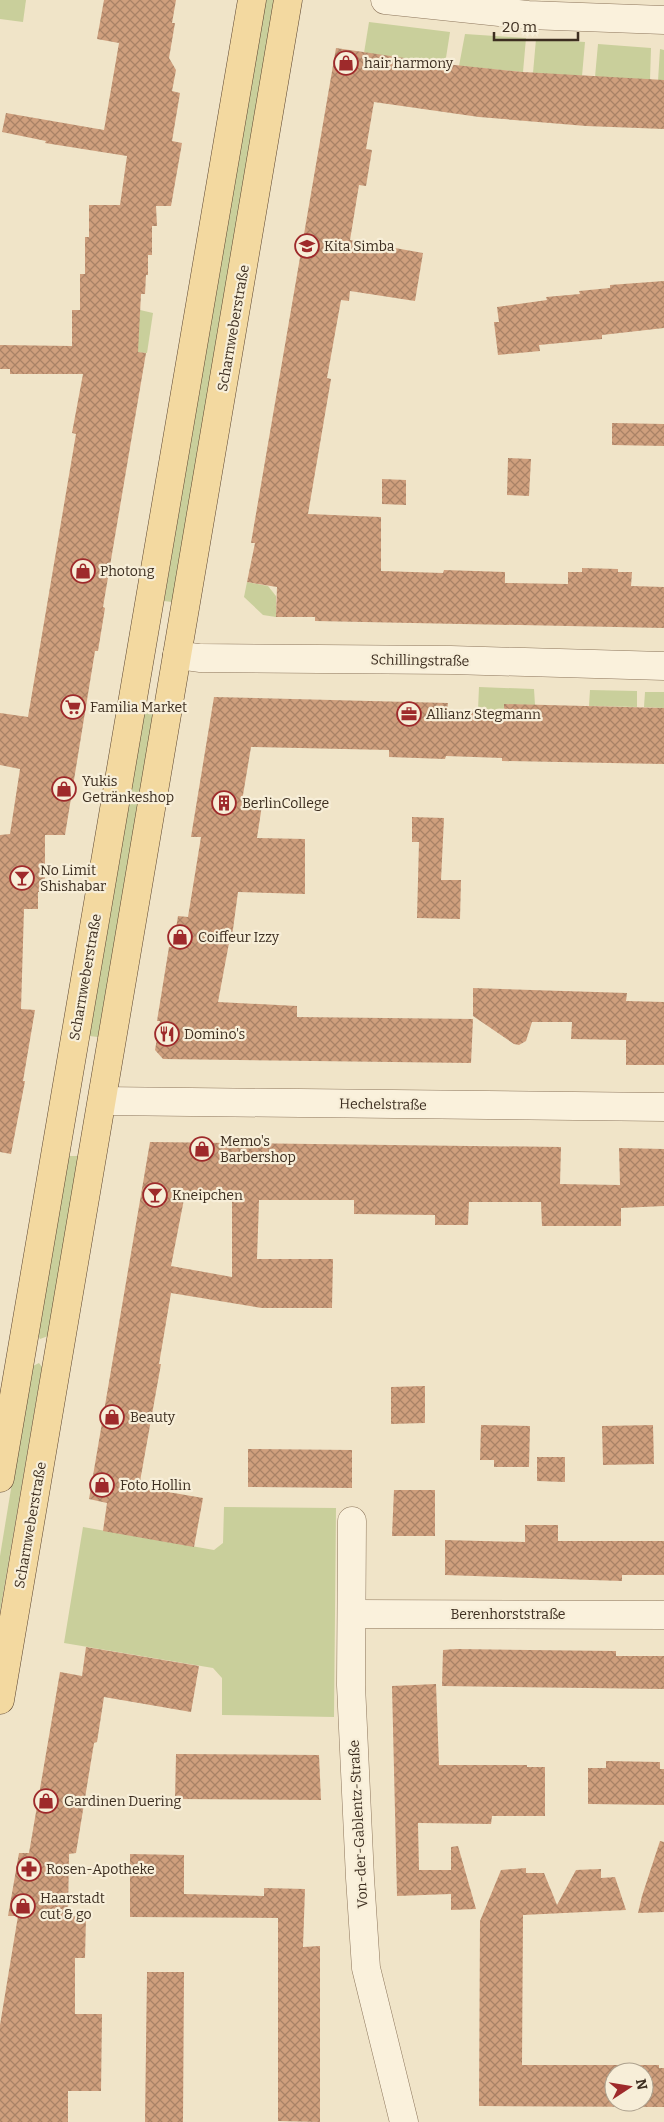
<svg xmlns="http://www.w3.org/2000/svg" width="664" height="2122" font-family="Bitter,serif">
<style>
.green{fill:#c9cf9b}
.building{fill:url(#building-cross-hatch);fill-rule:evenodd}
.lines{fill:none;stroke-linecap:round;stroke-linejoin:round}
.minor-casing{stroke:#8d765c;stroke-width:29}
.major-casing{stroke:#5b4430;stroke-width:29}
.minor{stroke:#faf1dc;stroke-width:28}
.major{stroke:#f3d9a0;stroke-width:28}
.labels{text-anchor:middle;stroke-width:4.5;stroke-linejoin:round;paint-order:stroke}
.poi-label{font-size:14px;fill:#3d2e20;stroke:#f7eed8;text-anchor:start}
.street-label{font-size:14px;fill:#3d2e20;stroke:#f7eed8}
</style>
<defs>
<pattern id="building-cross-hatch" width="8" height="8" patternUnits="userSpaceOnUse" patternTransform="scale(1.25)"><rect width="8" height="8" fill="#cf9f7d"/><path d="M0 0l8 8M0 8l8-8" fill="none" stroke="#a98266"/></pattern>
</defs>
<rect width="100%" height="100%" fill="#f0e4c8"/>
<g class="green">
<path d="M 0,0 L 26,0 L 23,22 L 0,19 Z"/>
<path d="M 264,0 L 274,0 L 172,602 L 164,601 Z"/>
<path d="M 369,22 L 450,32 L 445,64 L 364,53 Z"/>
<path d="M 465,34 L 526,38 L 523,72 L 459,66 Z"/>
<path d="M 536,39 L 585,42 L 582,76 L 533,73 Z"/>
<path d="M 598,44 L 651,48 L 650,80 L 595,77 Z"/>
<path d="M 660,49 L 664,50 L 664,81 L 658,81 Z"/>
<path d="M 140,310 L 153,313 L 147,353 L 135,352 Z"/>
<path d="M 247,582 L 268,586 L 276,596 L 276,617 L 263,615 L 244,597 Z"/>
<path d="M 479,687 L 534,689 L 535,705 L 504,704 L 504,711 L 478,710 Z"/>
<path d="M 590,690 L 637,691 L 637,707 L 589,706 Z"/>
<path d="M 645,692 L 664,692 L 664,708 L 644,707 Z"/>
<path d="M 146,704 L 156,706 L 98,1037 L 89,1036 Z"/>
<path d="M 68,1156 L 78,1156 L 48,1336 L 40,1339 L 38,1335 Z"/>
<path d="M 39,1363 L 42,1367 L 0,1612 L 0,1556 L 31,1367 Z"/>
<path d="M 224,1507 L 336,1508 L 334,1717 L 222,1715 L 222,1678 L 213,1668 L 64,1643 L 83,1527 L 214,1550 L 223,1543 Z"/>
</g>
<g class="building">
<path d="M 104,0 L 176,0 L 172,23 L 175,23 L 169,58 L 176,70 L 172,91 L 180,93 L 172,141 L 182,143 L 171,206 L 156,206 L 157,226 L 152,226 L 152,255 L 148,255 L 148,275 L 146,275 L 145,294 L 141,294 L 138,352 L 146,353 L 103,607 L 105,608 L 98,651 L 95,651 L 65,835 L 45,835 L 45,892 L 38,892 L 38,909 L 24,909 L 21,1009 L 35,1010 L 23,1081 L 25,1081 L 11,1154 L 0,1152 L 0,835 L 10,834 L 20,769 L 0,765 L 0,713 L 28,717 L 76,434 L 72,433 L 83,374 L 10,374 L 10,369 L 0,369 L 0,345 L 72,346 L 72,310 L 80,310 L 80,274 L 85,274 L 85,237 L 89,237 L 89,205 L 120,205 L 127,156 L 45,143 L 46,141 L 2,132 L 6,113 L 104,130 L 119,43 L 97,39 Z"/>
<path d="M 336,48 L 445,64 L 523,72 L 664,80 L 664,129 L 586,126 L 479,117 L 374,102 L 366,149 L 372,150 L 366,186 L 359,185 L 350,240 L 423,253 L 415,301 L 350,291 L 349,301 L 341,300 L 327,378 L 331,379 L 308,514 L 381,517 L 381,571 L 443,573 L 444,570 L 505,572 L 505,583 L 568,584 L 568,572 L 582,572 L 582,568 L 618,569 L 618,572 L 632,572 L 631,586 L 664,587 L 664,628 L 315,621 L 315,617 L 276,617 L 277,587 L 247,582 L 255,543 L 251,543 L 263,473 Z"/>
<path d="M 664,281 L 664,328 L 602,335 L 602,339 L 539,345 L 540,351 L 498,355 L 494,322 L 499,322 L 497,307 L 547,300 L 546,297 L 580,294 L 579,291 L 610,288 L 610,285 Z"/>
<path d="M 612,423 L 664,424 L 664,446 L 612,445 Z"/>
<path d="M 508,458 L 531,459 L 529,496 L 507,495 Z"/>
<path d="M 382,479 L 406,480 L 406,505 L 382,504 Z"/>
<path d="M 214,697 L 448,703 L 447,711 L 504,711 L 504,704 L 664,708 L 664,764 L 502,761 L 502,758 L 446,756 L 445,759 L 389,757 L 389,750 L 251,747 L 242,801 L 262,805 L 257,838 L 305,839 L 305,894 L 238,892 L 231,944 L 229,943 L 218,1002 L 297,1006 L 297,1017 L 473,1019 L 471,1063 L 163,1059 L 155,1050 L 160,1021 L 157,1021 L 169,947 L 173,947 L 178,916 L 188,917 L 201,837 L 191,837 Z"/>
<path d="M 412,817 L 444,818 L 441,880 L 461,880 L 460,919 L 417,918 L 419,842 L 412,842 Z"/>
<path d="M 473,988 L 627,993 L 626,1001 L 664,1002 L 664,1065 L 626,1065 L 626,1040 L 571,1039 L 572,1022 L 532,1022 L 526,1041 L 519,1045 L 514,1044 L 473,1016 Z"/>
<path d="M 150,1142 L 561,1147 L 560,1184 L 620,1185 L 619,1148 L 664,1149 L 664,1206 L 621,1208 L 621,1226 L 542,1226 L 541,1202 L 469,1202 L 468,1225 L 435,1225 L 435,1215 L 354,1214 L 354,1200 L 259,1200 L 257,1259 L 333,1259 L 332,1308 L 262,1308 L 171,1293 L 159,1364 L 161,1364 L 139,1487 L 203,1498 L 194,1547 L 103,1531 L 107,1503 L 89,1499 ZM 185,1194 L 232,1196 L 232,1277 L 171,1266 Z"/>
<path d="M 425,1386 L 425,1423 L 391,1424 L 391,1387 Z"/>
<path d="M 481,1425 L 530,1426 L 529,1467 L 494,1467 L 494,1460 L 480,1460 Z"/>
<path d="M 653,1425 L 654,1464 L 603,1465 L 602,1426 Z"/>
<path d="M 248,1449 L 352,1450 L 352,1488 L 248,1487 Z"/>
<path d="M 537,1457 L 565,1457 L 565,1482 L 537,1481 Z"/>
<path d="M 394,1490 L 435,1490 L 435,1536 L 392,1536 Z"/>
<path d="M 525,1525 L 558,1525 L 558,1541 L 664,1541 L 664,1575 L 622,1575 L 622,1581 L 445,1575 L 445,1540 L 525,1542 Z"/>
<path d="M 86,1647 L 199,1666 L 191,1712 L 104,1697 L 97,1742 L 94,1743 L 76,1853 L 69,1854 L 68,1916 L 86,1917 L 85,1958 L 75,1958 L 75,2014 L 102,2014 L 101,2091 L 68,2091 L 68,2122 L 0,2122 L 0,2025 L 18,1916 L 8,1916 L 19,1853 L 29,1853 L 60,1672 L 82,1676 Z"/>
<path d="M 456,1649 L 616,1651 L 616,1656 L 664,1656 L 664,1689 L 442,1686 L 443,1650 Z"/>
<path d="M 436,1684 L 439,1765 L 527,1765 L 527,1767 L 545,1767 L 545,1816 L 492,1816 L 491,1824 L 418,1823 L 419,1870 L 451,1870 L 451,1873 L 451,1847 L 458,1846 L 476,1909 L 451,1910 L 451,1894 L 397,1896 L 392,1686 Z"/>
<path d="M 176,1754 L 319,1755 L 321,1800 L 175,1799 Z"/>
<path d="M 606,1761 L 660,1762 L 660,1769 L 664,1769 L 664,1805 L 588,1804 L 588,1768 L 606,1768 Z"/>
<path d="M 660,1841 L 664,1842 L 664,1912 L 638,1913 L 642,1896 Z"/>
<path d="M 130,1854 L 184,1855 L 184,1894 L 264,1896 L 264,1888 L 305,1889 L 303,1947 L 320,1946 L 320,2122 L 278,2121 L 278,1918 L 130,1917 Z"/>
<path d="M 526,1868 L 526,1873 L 544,1873 L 557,1905 L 576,1870 L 601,1869 L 601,1878 L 615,1877 L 626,1910 L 523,1915 L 522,2065 L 659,2065 L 659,2068 L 664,2068 L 664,2107 L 479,2106 L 480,1921 L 501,1870 ZM 614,2072 L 644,2072 L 644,2102 L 614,2102 Z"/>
<path d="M 147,1972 L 184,1972 L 183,2122 L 145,2122 Z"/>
</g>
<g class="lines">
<g class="minor-casing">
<g id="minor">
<path d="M 385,0 L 528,15 L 664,20"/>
<path d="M 177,655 L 199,658 L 451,660 L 664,666"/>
<path d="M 102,1101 L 664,1107"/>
<path d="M 352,1521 L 351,1685 L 360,1878 L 366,1968 L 404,2122"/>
<path d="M 352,1614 L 664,1615"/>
</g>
</g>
<g class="major-casing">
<g id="major">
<path d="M 0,1478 L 252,0"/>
<path d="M 0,1700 L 288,0"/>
</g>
</g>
<use href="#minor" class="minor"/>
<use href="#major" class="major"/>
</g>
<defs>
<g id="shop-ring" transform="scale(1.25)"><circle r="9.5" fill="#f7eed8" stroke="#9e2a2b" stroke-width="1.5"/><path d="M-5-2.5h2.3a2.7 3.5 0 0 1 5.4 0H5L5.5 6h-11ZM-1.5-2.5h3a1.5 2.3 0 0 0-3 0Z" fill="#9e2a2b"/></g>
<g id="school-ring" transform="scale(1.25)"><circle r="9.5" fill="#f7eed8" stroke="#9e2a2b" stroke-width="1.5"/><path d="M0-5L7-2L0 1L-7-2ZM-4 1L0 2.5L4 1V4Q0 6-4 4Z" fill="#9e2a2b"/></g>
<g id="supermarket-ring" transform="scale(1.25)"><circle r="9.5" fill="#f7eed8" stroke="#9e2a2b" stroke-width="1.5"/><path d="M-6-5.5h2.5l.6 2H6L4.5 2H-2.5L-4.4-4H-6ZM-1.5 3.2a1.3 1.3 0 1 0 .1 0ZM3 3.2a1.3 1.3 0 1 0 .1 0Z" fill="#9e2a2b"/></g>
<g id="office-ring" transform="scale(1.25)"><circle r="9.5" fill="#f7eed8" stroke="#9e2a2b" stroke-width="1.5"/><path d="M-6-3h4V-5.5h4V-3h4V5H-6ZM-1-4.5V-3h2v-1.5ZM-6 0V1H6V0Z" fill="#9e2a2b"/></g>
<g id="building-ring" transform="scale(1.25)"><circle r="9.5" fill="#f7eed8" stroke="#9e2a2b" stroke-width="1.5"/><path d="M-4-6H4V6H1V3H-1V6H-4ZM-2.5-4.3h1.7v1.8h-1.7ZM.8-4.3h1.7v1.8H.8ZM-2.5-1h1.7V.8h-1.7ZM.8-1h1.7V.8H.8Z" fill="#9e2a2b"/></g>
<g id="bar-ring" transform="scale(1.25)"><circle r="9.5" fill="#f7eed8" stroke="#9e2a2b" stroke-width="1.5"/><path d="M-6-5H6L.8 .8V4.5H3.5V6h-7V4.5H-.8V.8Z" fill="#9e2a2b"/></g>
<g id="restaurant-ring" transform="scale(1.25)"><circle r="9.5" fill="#f7eed8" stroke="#9e2a2b" stroke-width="1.5"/><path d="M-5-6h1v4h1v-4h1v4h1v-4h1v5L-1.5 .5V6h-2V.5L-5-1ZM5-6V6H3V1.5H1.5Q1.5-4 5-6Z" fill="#9e2a2b"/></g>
<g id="pharmacy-ring" transform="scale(1.25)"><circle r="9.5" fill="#f7eed8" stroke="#9e2a2b" stroke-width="1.5"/><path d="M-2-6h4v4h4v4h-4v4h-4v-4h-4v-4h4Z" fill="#9e2a2b"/></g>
</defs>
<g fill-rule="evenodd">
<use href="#shop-ring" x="346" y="63"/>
<use href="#school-ring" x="307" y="246"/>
<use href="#shop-ring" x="83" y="571"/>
<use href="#supermarket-ring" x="73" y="707"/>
<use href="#office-ring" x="409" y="714"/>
<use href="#shop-ring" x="64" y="789"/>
<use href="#building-ring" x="224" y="803"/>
<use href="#bar-ring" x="22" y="878"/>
<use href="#shop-ring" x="180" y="937"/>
<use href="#restaurant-ring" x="167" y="1034"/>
<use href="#shop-ring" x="202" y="1149"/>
<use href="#bar-ring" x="155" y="1195"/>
<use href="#shop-ring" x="112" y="1417"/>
<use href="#shop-ring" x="102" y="1485"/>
<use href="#shop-ring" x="46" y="1801"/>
<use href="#pharmacy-ring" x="29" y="1869"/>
<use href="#shop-ring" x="23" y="1906"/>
</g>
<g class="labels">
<g class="poi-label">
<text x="364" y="68">hair harmony</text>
<text x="324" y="251">Kita Simba</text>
<text x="100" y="576">Photong</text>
<text x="90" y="712">Familia Market</text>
<text x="426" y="719">Allianz Stegmann</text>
<text x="82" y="786">Yukis<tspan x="82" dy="16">Getränkeshop</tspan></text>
<text x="242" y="808">BerlinCollege</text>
<text x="40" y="875">No Limit<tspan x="40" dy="16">Shishabar</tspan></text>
<text x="198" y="942">Coiffeur Izzy</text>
<text x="184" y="1039">Domino's</text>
<text x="220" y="1146">Memo's<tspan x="220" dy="16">Barbershop</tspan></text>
<text x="172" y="1200">Kneipchen</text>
<text x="130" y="1422">Beauty</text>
<text x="120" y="1490">Foto Hollin</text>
<text x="64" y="1806">Gardinen Duering</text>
<text x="46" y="1874">Rosen-Apotheke</text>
<text x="40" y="1903">Haarstadt<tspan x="40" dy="16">cut &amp; go</tspan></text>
</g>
<g class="street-label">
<text transform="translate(233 328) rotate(-80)" y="5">Scharnweberstraße</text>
<text transform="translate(420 660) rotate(1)" y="5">Schillingstraße</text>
<text transform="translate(85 977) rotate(-80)" y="5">Scharnweberstraße</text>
<text transform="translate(383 1104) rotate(1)" y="5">Hechelstraße</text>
<text transform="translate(30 1525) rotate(-80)" y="5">Scharnweberstraße</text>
<text x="508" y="1619">Berenhorststraße</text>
<text transform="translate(358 1824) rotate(-93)" y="5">Von-der-Gablentz-Straße</text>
</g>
</g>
<g transform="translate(629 2087) rotate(78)"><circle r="24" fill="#f7eed8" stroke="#ada18e"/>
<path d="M0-4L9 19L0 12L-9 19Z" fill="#9e2a2b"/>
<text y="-8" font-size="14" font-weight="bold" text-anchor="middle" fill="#3d2e20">N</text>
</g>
<path d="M494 32v8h84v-8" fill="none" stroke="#3d2e20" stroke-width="2.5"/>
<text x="502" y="32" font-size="15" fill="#3d2e20" stroke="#f7eed8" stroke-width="4" paint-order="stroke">20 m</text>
</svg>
